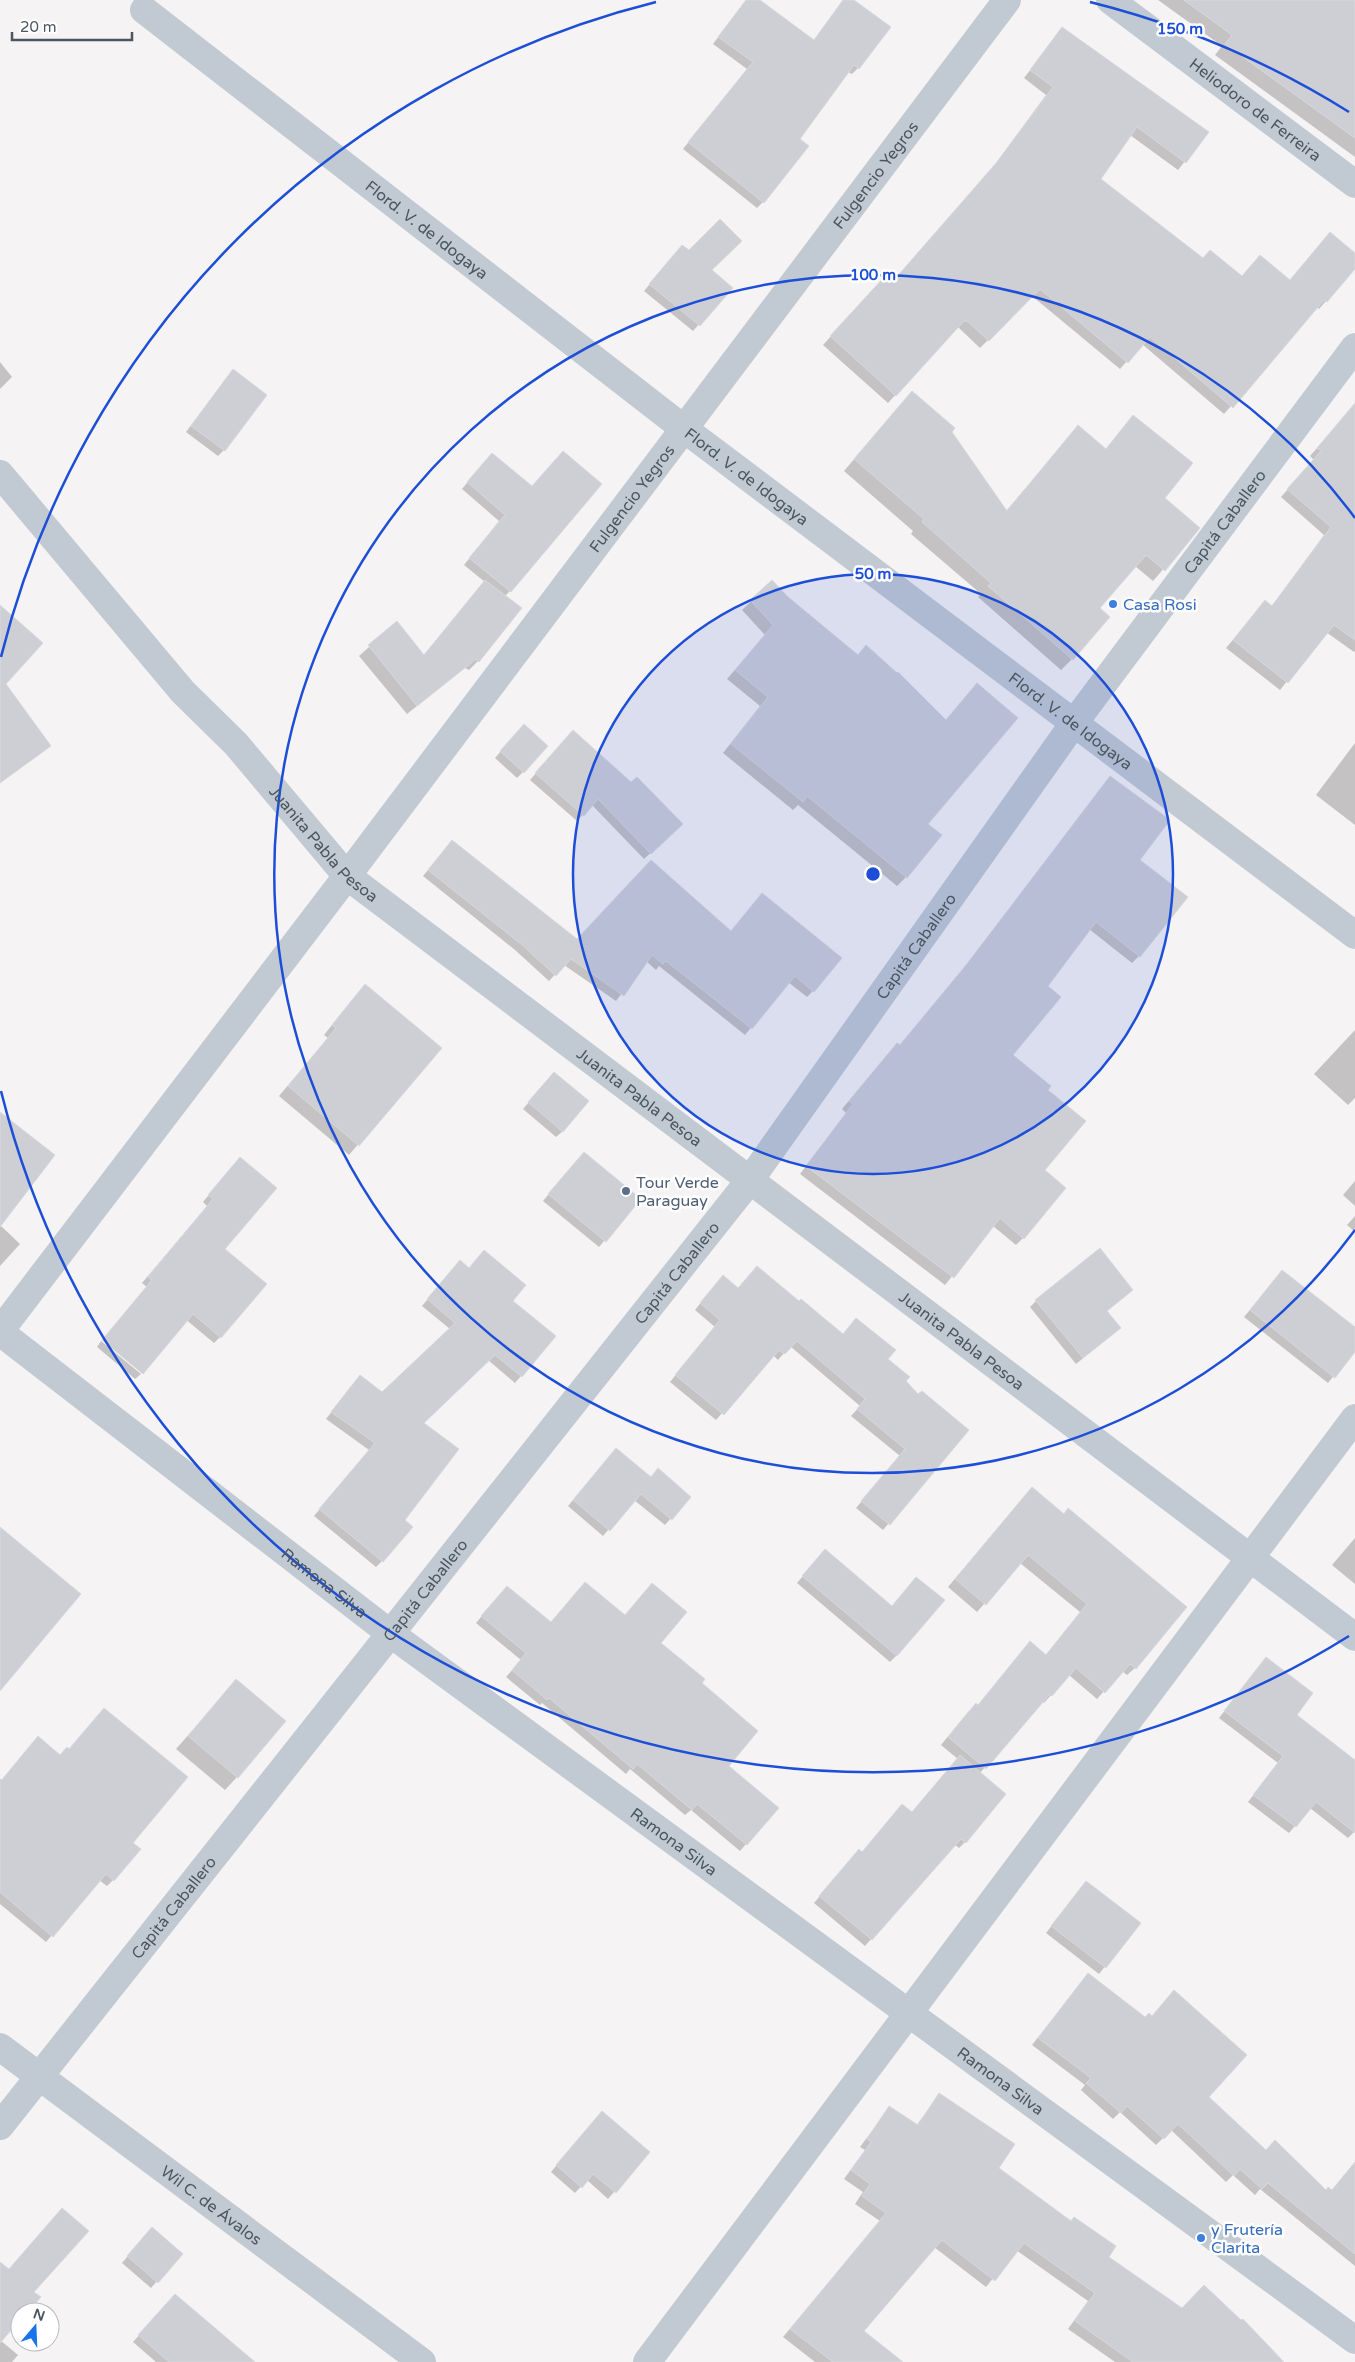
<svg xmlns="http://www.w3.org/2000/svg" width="1355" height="2362" font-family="'Varela Round',sans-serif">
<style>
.shadow{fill:#0003}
.building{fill:#cdcfd5;stroke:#d7d9de}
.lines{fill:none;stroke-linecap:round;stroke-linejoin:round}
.street{stroke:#c1cad2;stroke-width:28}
.ring{fill:none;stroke:#1d4ed8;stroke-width:2.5}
.shop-dot{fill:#3f7fe0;stroke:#fff;stroke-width:2}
.service-dot{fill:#5c6f8a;stroke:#fff;stroke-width:2}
.labels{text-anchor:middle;stroke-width:5;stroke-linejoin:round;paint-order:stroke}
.street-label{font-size:16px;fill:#4a5661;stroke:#fff}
.shop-label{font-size:16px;fill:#366cbe;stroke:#fff;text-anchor:start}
.service-label{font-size:16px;fill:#4e5e75;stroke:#fff;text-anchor:start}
.centre{fill:#1d4ed8;stroke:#fff;stroke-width:2.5}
.ring-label{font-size:15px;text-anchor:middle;font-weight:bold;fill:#1d4ed8;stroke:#fff;stroke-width:5;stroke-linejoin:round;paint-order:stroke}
</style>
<rect width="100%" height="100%" fill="#f5f3f3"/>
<g class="shadow">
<path d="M 746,0 L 758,0 L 813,41 L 844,0 L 852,0 L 889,27 L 858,68 L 852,74 L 848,72 L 798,139 L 763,202 L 757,208 L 683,149 L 747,69 L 713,44 Z"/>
<path d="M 1158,0 L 1355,0 L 1355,157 L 1215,55 L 1222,46 Z"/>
<path d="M 1063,28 L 1208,132 L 1178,170 L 1130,135 L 1100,179 L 1202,259 L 1242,277 L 1289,281 L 1323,241 L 1355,254 L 1355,267 L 1326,301 L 1319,309 L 1317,307 L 1224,414 L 1142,344 L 1120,369 L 1032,296 L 980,348 L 959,328 L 956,328 L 888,403 L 823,345 L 879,283 L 893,282 L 990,171 L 1046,95 L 1024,78 Z"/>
<path d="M 676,253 L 711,270 L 731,288 L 693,331 L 644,291 Z"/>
<path d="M 0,362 L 12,377 L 0,389 Z"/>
<path d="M 227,377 L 224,450 L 218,456 L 186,432 Z"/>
<path d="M 901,404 L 950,432 L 1006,511 L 1078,427 L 1105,450 L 1133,417 L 1163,498 L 1199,528 L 1153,581 L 1135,566 L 1099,608 L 1072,659 L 1061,670 L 978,597 L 981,594 L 911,534 L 913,531 L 844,471 Z"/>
<path d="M 1355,405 L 1355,651 L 1354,652 L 1326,632 L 1280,690 L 1226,648 L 1265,602 L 1271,607 L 1324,535 L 1281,497 L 1314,460 L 1310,456 Z"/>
<path d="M 486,460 L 532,488 L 510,591 L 505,596 L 478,661 L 469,670 L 465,668 L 407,714 L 359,656 L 396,623 L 423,656 L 485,582 L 464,565 L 499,521 L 462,489 Z"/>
<path d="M 772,582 L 787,598 L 857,656 L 945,721 L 968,694 L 926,824 L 906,877 L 897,886 L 798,805 L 793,810 L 723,753 L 760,706 L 727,679 L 765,635 L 742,610 Z"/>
<path d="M 518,732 L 523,772 L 517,778 L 495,758 Z"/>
<path d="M 0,734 L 50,746 L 0,783 Z"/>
<path d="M 567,738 L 631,784 L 681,824 L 644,859 L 592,805 L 577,821 L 530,780 Z"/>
<path d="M 1355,743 L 1355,825 L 1316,795 Z"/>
<path d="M 1110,777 L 1139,860 L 1139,956 L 1132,963 L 1089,929 L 1047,986 L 1011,1055 L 1046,1090 L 1043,1170 L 1023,1238 L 1016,1245 L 993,1226 L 945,1285 L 800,1174 L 846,1113 L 842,1109 L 890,1052 L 899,1046 L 960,973 Z"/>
<path d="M 446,848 L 577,941 L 730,932 L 762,894 L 813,991 L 807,997 L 788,982 L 745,1035 L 659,966 L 656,970 L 646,961 L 616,1001 L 564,965 L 549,981 L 515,950 L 423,876 Z"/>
<path d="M 356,995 L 440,1048 L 349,1155 L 279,1096 L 328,1038 L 324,1035 Z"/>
<path d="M 1355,1030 L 1355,1098 L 1348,1105 L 1314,1074 Z"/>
<path d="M 548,1080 L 563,1131 L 556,1137 L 523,1109 Z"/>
<path d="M 578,1159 L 639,1199 L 599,1247 L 543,1201 Z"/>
<path d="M 234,1164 L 224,1249 L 220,1337 L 214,1343 L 142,1283 L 207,1206 L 203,1202 Z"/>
<path d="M 1355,1181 L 1355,1206 L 1343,1195 Z"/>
<path d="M 1355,1216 L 1355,1232 L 1347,1225 Z"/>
<path d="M 0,1225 L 20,1244 L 0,1266 Z"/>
<path d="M 454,1268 L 511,1301 L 554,1337 L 515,1383 L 488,1360 L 423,1423 L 404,1521 L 382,1561 L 376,1567 L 314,1516 L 369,1450 L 326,1419 L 354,1383 L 383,1393 L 450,1329 L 422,1306 Z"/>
<path d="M 1282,1271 L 1355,1329 L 1355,1350 L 1328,1383 L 1244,1317 Z"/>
<path d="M 717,1283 L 799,1303 L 843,1335 L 887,1359 L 918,1395 L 967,1430 L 883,1530 L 856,1508 L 900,1456 L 851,1416 L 860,1406 L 790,1346 L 778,1360 L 773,1355 L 716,1420 L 670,1382 L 715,1327 L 695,1310 Z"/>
<path d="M 1036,1301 L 1106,1311 L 1113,1334 L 1076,1364 L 1030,1307 Z"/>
<path d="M 101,1341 L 141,1374 L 135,1379 L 97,1347 Z"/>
<path d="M 610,1456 L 650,1478 L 689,1497 L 665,1525 L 634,1500 L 603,1536 L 568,1506 Z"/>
<path d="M 1025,1496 L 1135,1668 L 1127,1675 L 1122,1671 L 1097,1699 L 1069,1675 L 1044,1703 L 1042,1701 L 980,1773 L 965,1842 L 959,1848 L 954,1844 L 865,1946 L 814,1903 L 853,1857 L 862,1853 L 911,1813 L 958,1759 L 941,1745 L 968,1712 L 1045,1656 L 1080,1612 L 1020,1563 L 977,1612 L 948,1587 Z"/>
<path d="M 1355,1538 L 1355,1584 L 1332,1565 Z"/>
<path d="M 819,1557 L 897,1655 L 890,1662 L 797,1583 Z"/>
<path d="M 501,1593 L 551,1624 L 625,1616 L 660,1643 L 700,1683 L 727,1766 L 777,1808 L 740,1851 L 691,1810 L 685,1815 L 630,1769 L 626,1774 L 542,1703 L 540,1705 L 506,1677 L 521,1660 L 476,1623 Z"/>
<path d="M 1260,1665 L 1295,1715 L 1355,1762 L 1355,1831 L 1348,1838 L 1310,1808 L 1289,1833 L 1248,1802 L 1278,1763 L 1219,1718 Z"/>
<path d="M 236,1681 L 237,1777 L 225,1790 L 176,1749 Z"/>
<path d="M 60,1756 L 131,1843 L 113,1880 L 107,1886 L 99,1880 L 46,1942 L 0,1904 L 0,1779 L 2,1780 Z"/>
<path d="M 1086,1882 L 1139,1923 L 1099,1974 L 1046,1933 Z"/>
<path d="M 1088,1974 L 1207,2097 L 1266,2152 L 1326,2191 L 1331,2191 L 1355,2162 L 1355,2266 L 1260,2189 L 1255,2195 L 1233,2175 L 1226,2182 L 1171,2130 L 1156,2145 L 1120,2112 L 1113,2119 L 1081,2090 L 1085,2085 L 1032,2045 Z"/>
<path d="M 939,2095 L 997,2168 L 1107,2257 L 1182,2309 L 1265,2362 L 1115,2362 L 1068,2329 L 1088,2301 L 1016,2250 L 986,2287 L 934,2247 L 863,2332 L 875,2362 L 815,2362 L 783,2337 L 880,2221 L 855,2204 L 863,2192 L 844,2179 L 865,2150 L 860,2147 L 889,2108 L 916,2126 Z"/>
<path d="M 596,2119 L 648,2152 L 608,2199 L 587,2180 L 575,2193 L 551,2172 Z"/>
<path d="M 146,2235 L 181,2254 L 151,2288 L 122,2263 Z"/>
<path d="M 169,2302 L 252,2362 L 156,2362 L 133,2342 Z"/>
<path d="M 0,2340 L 18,2355 L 12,2362 L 0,2362 Z"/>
</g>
<g class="building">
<path d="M 746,0 L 760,0 L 814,40 L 843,0 L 854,0 L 891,27 L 859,69 L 854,65 L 800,139 L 809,146 L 764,203 L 688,142 L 753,62 L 718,37 Z"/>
<path d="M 1184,0 L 1355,0 L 1355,138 L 1225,44 L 1232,35 Z"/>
<path d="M 1062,27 L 1209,132 L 1186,163 L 1137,127 L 1101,179 L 1203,258 L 1210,250 L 1242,276 L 1260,255 L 1290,280 L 1330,232 L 1355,253 L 1355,269 L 1327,302 L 1324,300 L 1233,408 L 1150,337 L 1128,363 L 1040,289 L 989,341 L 967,321 L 964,321 L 896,396 L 830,336 L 887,274 L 894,280 L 997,162 L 1053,87 L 1030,70 Z"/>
<path d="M 720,219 L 742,241 L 712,270 L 733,288 L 700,326 L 649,284 L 682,245 L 689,250 Z"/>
<path d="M 233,369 L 267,395 L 225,451 L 191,426 Z"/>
<path d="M 912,391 L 955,428 L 952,432 L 1007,511 L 1078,425 L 1106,449 L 1133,415 L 1193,463 L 1165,498 L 1200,528 L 1165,571 L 1146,555 L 1100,608 L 1110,617 L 1073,660 L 988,586 L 991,583 L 922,522 L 924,519 L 854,459 Z"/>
<path d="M 1355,403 L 1355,640 L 1334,625 L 1288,683 L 1233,640 L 1265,600 L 1272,606 L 1331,527 L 1287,489 L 1321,451 L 1317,448 Z"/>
<path d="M 563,451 L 602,484 L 511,592 L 469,558 L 505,515 L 467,482 L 492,453 L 532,486 Z"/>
<path d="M 485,580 L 522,608 L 479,662 L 476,659 L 417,706 L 368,645 L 397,621 L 424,655 Z"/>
<path d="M 772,580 L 788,597 L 858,655 L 866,645 L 897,673 L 898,672 L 946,720 L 977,683 L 1018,718 L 928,824 L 942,835 L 907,878 L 807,796 L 803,802 L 731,744 L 768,697 L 735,670 L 773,625 L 750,600 Z"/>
<path d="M 0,605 L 43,643 L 6,684 L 51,746 L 0,783 Z"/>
<path d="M 524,724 L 548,746 L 524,773 L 500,751 Z"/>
<path d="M 573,730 L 631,782 L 637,777 L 683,824 L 651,854 L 598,799 L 584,816 L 535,773 Z"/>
<path d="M 1110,776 L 1170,820 L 1140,860 L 1188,897 L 1140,957 L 1096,922 L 1048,986 L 1061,997 L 1013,1055 L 1051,1086 L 1048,1090 L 1086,1121 L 1045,1170 L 1066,1188 L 1024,1239 L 1000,1218 L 954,1278 L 806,1166 L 853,1104 L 849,1101 L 897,1043 L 900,1045 L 967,964 Z"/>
<path d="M 452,840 L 577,939 L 651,860 L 731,931 L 762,893 L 842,958 L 814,992 L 795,976 L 752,1029 L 666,961 L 663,964 L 652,955 L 624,996 L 571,959 L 556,976 L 521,944 L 428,870 Z"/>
<path d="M 365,984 L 442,1048 L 359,1146 L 288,1086 L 336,1028 L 332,1025 Z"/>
<path d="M 554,1072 L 589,1101 L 563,1132 L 528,1102 Z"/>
<path d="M 0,1112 L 55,1155 L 0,1227 Z"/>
<path d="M 584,1152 L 641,1199 L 606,1242 L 548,1194 Z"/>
<path d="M 240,1157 L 277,1188 L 225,1249 L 267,1284 L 221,1338 L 193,1314 L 143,1374 L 102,1340 L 152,1280 L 148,1277 L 213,1199 L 208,1195 Z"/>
<path d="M 1100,1248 L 1133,1290 L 1107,1311 L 1121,1328 L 1083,1358 L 1035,1300 Z"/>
<path d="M 484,1250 L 526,1285 L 513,1301 L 556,1336 L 522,1377 L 495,1355 L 424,1423 L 459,1449 L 405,1520 L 413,1527 L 383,1562 L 319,1509 L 375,1443 L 331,1412 L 360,1375 L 382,1392 L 455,1323 L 427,1299 L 460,1260 L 469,1268 Z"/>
<path d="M 757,1266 L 799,1301 L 801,1299 L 843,1334 L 856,1318 L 896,1350 L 888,1359 L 910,1377 L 906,1381 L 918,1394 L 922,1391 L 969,1430 L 890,1525 L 861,1501 L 905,1449 L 857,1409 L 865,1399 L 797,1341 L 785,1354 L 779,1350 L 724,1415 L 675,1375 L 720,1320 L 700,1303 L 723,1275 L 738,1288 Z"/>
<path d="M 1282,1270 L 1355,1327 L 1355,1352 L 1335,1378 L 1250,1310 Z"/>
<path d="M 616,1448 L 651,1477 L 658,1468 L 691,1497 L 672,1520 L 641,1494 L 610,1531 L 573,1500 Z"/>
<path d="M 1032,1487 L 1064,1514 L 1068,1508 L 1187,1607 L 1136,1669 L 1130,1664 L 1105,1693 L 1076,1668 L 1052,1696 L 1050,1694 L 986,1769 L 948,1737 L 976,1703 L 978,1705 L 1030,1641 L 1046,1655 L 1087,1604 L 1028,1555 L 986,1605 L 955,1579 Z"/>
<path d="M 0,1527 L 81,1594 L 0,1691 Z"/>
<path d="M 825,1549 L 892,1606 L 916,1577 L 945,1600 L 897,1656 L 802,1576 Z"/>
<path d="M 585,1582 L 625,1615 L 652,1583 L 687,1612 L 661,1643 L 705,1679 L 702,1683 L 758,1731 L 729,1766 L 779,1808 L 747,1845 L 697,1804 L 692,1810 L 637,1764 L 633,1769 L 549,1698 L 547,1700 L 512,1670 L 526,1653 L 481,1616 L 507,1586 L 551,1622 Z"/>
<path d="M 1266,1657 L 1313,1693 L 1297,1715 L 1355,1760 L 1355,1833 L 1316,1802 L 1296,1827 L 1253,1795 L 1283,1756 L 1224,1711 Z"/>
<path d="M 236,1679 L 286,1721 L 238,1778 L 188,1736 Z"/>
<path d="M 104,1708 L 188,1777 L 133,1843 L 141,1849 L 114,1881 L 106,1874 L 53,1937 L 0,1892 L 0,1782 L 38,1736 L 60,1755 L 67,1747 L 69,1749 Z"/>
<path d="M 960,1755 L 1006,1794 L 966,1843 L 961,1839 L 872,1940 L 819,1896 L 859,1849 L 862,1852 L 902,1804 L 912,1812 Z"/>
<path d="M 1086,1881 L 1141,1923 L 1106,1968 L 1051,1926 Z"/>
<path d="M 1088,1973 L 1145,2017 L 1149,2013 L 1152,2016 L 1174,1990 L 1247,2055 L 1209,2097 L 1266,2150 L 1275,2140 L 1326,2190 L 1328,2187 L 1332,2190 L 1355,2162 L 1355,2254 L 1268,2183 L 1262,2189 L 1240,2169 L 1234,2176 L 1178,2124 L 1164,2139 L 1127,2106 L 1121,2113 L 1086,2083 L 1091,2078 L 1038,2038 Z"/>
<path d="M 939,2093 L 1015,2144 L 999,2168 L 1071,2221 L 1074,2217 L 1116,2246 L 1109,2257 L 1182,2308 L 1204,2285 L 1241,2320 L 1243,2319 L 1284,2362 L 1133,2362 L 1075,2321 L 1095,2293 L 1024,2243 L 995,2281 L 942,2240 L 864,2331 L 903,2362 L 833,2362 L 790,2329 L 886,2213 L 862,2196 L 870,2184 L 851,2170 L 871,2142 L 867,2139 L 889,2106 L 918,2125 Z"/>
<path d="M 602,2111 L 650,2152 L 616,2193 L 593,2174 L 582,2188 L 556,2165 Z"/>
<path d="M 62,2208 L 89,2231 L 34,2292 L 41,2297 L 28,2312 L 20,2312 L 20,2320 L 0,2343 L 0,2262 L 9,2269 Z"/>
<path d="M 152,2227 L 183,2254 L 158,2283 L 127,2256 Z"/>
<path d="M 175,2294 L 255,2362 L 169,2362 L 138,2335 Z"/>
</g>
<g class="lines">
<g class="street">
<path id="s1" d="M 1110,0 L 1355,184"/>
<path id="s2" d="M 144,10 L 683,428 L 1355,935"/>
<path id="s3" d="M 0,474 L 183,692 L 236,744 L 347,876 L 1355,1637"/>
<path id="s4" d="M 0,1331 L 347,876 L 1007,0"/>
<path id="s5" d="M 0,1332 L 391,1634 L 1355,2340"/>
<path id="s6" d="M 0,2047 L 422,2362"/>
<path id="s7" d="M 0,2126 L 750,1180 L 1074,723 L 1355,347"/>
<path d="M 647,2362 L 1355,1418"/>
</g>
</g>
<circle cx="873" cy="874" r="300" fill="#1d4ed8" fill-opacity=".12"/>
<g class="ring">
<circle cx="873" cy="874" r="300"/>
<path d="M1355 1230A599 599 0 1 1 1355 518"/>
<path d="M1349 1636A899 899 0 0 1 1 1091M1 657A899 899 0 0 1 656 2M1090 2A899 899 0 0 1 1349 112"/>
</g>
<g class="shop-dot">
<circle cx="1113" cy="604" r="5"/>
<circle cx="1201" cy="2238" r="5"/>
</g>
<circle class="service-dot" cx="626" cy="1191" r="5"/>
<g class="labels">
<g class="street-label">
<text dy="6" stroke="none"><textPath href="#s1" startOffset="182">Heliodoro de Ferreira</textPath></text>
<text dy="6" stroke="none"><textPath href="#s4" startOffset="1450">Fulgencio Yegros</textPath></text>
<text dy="6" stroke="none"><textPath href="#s2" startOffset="358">Flord. V. de Idogaya</textPath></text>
<text dy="6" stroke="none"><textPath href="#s2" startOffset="762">Flord. V. de Idogaya</textPath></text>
<text dy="6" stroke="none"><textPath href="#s4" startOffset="1045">Fulgencio Yegros</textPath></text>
<text dy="6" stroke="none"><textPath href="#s7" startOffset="2019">Capitá Caballero</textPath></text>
<text dy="6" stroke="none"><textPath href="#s2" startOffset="1168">Flord. V. de Idogaya</textPath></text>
<text dy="6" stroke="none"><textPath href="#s3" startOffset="492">Juanita Pabla Pesoa</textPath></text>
<text dy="6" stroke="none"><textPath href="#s7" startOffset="1494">Capitá Caballero</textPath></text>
<text dy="6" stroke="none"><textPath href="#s3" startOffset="898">Juanita Pabla Pesoa</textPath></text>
<text dy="6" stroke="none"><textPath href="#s7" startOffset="1089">Capitá Caballero</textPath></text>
<text dy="6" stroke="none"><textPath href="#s3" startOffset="1302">Juanita Pabla Pesoa</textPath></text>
<text dy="6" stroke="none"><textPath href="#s5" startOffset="410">Ramona Silva</textPath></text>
<text dy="6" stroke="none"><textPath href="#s7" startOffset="684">Capitá Caballero</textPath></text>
<text dy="6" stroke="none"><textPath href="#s5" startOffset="845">Ramona Silva</textPath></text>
<text dy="6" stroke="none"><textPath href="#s7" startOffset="279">Capitá Caballero</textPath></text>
<text dy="6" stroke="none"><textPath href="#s5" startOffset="1250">Ramona Silva</textPath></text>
<text dy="6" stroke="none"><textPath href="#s6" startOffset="264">Wil C. de Ávalos</textPath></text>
</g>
<g class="shop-label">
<text x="1123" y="610">Casa Rosi</text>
<text x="1211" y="2235">y Frutería<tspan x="1211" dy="18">Clarita</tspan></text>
</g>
<g class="service-label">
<text x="636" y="1188">Tour Verde<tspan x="636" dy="18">Paraguay</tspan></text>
</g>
</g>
<circle cx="873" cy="874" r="8" class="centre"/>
<g class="ring-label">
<text x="1180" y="34">150 m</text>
<text x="873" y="280">100 m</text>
<text x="873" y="579">50 m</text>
</g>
<g transform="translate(35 2327) rotate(19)"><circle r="24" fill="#ffffff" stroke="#b7bbc0"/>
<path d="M0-4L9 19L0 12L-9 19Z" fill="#1a73e8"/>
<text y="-8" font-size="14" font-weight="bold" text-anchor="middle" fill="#4a5661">N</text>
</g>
<path d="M12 32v8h120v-8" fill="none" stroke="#4a5661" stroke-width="2.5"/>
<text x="20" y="32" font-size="15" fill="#4a5661" stroke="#ffffff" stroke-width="4" paint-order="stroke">20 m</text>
</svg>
